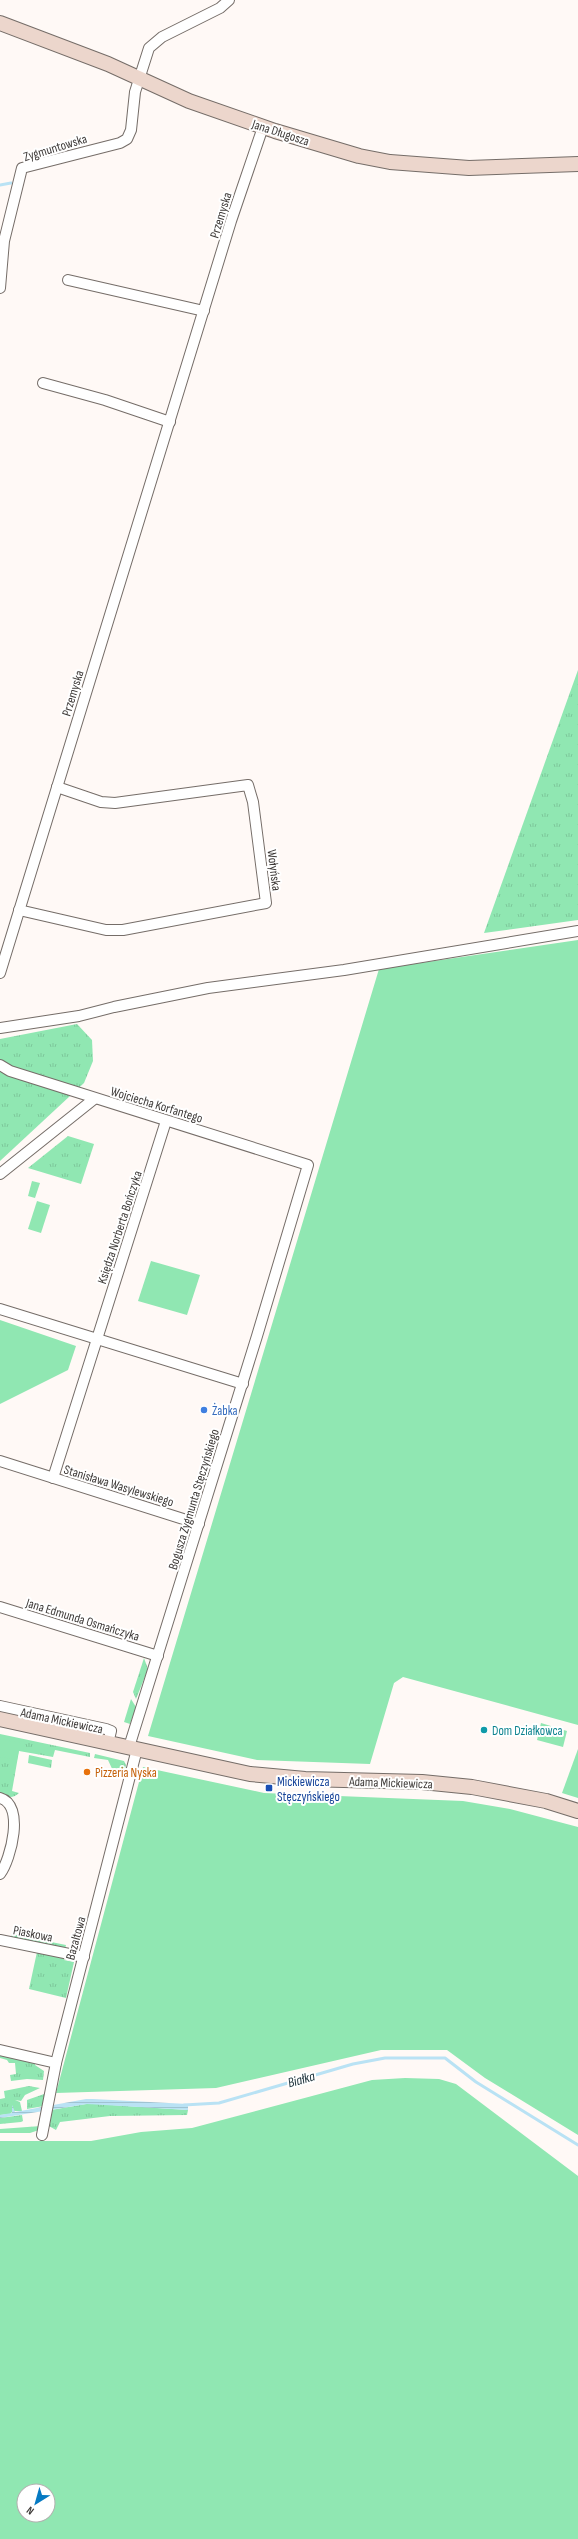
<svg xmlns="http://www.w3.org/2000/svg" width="578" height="2539" font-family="'Sofia Sans Condensed',sans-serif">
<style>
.grass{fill:url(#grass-tufts)}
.green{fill:#90e7b2;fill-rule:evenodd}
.water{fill:url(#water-rules)}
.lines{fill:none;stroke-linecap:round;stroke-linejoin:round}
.stream{stroke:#b9e2f4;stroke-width:3}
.street-casing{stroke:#756d68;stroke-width:12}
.secondary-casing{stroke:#756d68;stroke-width:16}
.street{stroke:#fff;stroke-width:10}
.secondary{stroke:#ecd6cc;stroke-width:14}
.shop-dot{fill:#3f7fe0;stroke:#fff;stroke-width:1.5}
.culture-dot{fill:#0f9aa8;stroke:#fff;stroke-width:1.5}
.food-dot{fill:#e8710a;stroke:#fff;stroke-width:1.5}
.transit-dot{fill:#1a4fb4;stroke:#fff;stroke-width:1.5}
.labels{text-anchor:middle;stroke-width:4;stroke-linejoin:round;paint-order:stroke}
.street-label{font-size:13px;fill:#3e3a38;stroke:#fff}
.shop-label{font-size:13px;fill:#366cbe;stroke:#fff;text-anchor:start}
.culture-label{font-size:13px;fill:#0d838f;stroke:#fff;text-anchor:start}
.food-label{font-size:13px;fill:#c56008;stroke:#fff;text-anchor:start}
.transit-label{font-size:13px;fill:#164399;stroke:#fff;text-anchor:start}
.water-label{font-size:14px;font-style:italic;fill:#192e37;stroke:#fff}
</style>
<defs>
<pattern id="grass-tufts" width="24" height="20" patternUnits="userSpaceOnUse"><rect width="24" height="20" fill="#90e7b2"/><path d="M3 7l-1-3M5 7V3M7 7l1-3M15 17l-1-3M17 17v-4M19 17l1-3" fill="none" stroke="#7dc79a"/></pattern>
<pattern id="water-rules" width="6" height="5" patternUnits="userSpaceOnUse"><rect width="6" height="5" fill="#b9e2f4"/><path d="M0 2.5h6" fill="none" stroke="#a0c3d2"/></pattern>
</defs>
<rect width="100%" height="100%" fill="#fff9f6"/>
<g class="grass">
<path d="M 578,670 L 578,920 L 484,933 Z"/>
<path d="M 77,1024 L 92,1040 L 93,1061 L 84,1083 L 0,1161 L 0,1039 Z"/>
<path d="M 68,1136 L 94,1144 L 81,1184 L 28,1168 Z"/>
<path d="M 144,1658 L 148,1669 L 136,1699 L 133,1692 Z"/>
<path d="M 131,1699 L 136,1707 L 130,1724 L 124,1722 Z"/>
<path d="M 0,1734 L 90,1753 L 90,1757 L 55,1750 L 53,1757 L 19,1751 L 12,1791 L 19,1793 C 13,1799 7,1797 0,1794 Z"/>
<path d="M 95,1754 L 124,1761 L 126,1765 L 123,1776 L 114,1773 L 108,1760 L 94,1758 Z"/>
<path d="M 29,1755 L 52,1760 L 51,1768 L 28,1763 Z"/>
<path d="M 12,1934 L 66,1945 L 65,1949 L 11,1938 Z"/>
<path d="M 37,1952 L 65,1957 L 64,1960 L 74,1962 L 66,1998 L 29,1989 Z"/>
<path d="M 0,2054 L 35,2062 L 35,2065 L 44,2071 L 43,2080 L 27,2079 L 11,2081 L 10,2075 L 16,2074 L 15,2063 L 9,2063 L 7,2060 L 0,2058 Z"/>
<path d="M 29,2086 L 40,2088 L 25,2095 L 21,2101 L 15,2100 L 20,2102 L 22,2111 L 13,2111 L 10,2114 L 0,2115 L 0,2099 L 5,2098 L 4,2091 Z"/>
<path d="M 47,2093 L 44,2106 L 27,2109 L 27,2100 Z"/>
<path d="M 86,2104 L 97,2104 L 188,2110 L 187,2115 L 110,2116 L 60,2122 L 56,2130 L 47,2125 L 51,2110 Z"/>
<path d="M 22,2115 L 23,2121 L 21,2122 L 0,2124 L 0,2118 Z"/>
<path d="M 41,2126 L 39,2130 L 30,2133 L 0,2133 L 0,2129 Z"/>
</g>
<g class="green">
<path d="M 578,940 L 578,1725 L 403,1677 L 394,1683 L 370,1764 L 257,1760 L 148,1736 L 379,969 Z"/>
<path d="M 32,1181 L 40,1183 L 35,1198 L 28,1196 Z"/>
<path d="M 37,1201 L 50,1205 L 41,1233 L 28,1229 Z"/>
<path d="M 151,1261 L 200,1275 L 187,1315 L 138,1301 Z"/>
<path d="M 0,1320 L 76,1346 L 68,1370 L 0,1404 Z"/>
<path d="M 541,1723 L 567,1731 L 563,1747 L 537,1740 Z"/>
<path d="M 0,1739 L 25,1744 L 23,1751 L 19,1750 L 17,1760 L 0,1757 Z"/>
<path d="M 578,1749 L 578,1798 L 562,1793 Z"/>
<path d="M 143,1767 L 264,1793 L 463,1801 L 510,1809 L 578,1827 L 578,2135 L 485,2078 L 447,2050 L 381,2050 L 216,2088 L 56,2093 Z"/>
<path d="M 405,2078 L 439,2079 L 456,2084 L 578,2176 L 578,2539 L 0,2539 L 0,2141 L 91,2141 L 141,2132 L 192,2128 L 372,2080 ZM 24,2491 L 48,2491 L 48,2515 L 24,2515 Z"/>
</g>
<path class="water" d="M 86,2099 L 93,2099 L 188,2104 L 188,2110 L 87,2104 L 0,2118 L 0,2115 L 12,2113 L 12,2105 L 15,2112 Z"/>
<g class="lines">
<g class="stream">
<path d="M 0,185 L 11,183"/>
<path d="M 184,2105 L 219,2103 L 353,2064 L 385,2058 L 445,2058 L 476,2082 L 578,2145"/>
</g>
<g class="street-casing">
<g id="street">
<path d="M 68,280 L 204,311"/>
<path d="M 0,288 L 4,241 L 22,168 L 120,143 L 127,139 L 131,130 L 135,92 L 149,48 L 162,37 L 220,8 L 229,0"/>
<path d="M 43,383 L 105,400 L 170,422"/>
<path d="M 19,910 L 106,930 L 123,930 L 266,903 L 253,802 L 248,785 L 115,803 L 101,802 L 57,787"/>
<path d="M 0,973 L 231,221 L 263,127"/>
<path d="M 0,1028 L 79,1016 L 114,1007 L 208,988 L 344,970 L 578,931"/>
<path d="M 0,1065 L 10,1071 L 308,1165 L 257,1336 L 129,1747"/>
<path d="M 0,1174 L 94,1099"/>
<path d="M 0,1309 L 243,1384"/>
<path d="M 0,1461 L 199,1524"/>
<path d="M 53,1478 L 166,1121"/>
<path d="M 0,1607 L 158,1656"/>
<path d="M 0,1706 L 106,1729 L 111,1731 L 108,1743"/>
<path d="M 0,1798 C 25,1805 11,1859 0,1874"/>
<path d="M 0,1940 L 84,1957"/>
<path d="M 0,2050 L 56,2063"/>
<path d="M 42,2135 L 56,2063 L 137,1749"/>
</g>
</g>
<g class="secondary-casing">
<g id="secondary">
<path d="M 0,23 L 108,64 L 189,101 L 275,131 L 359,156 L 390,162 L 469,168 L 578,164"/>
<path d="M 0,1719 L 250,1774 L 305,1779 L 422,1782 L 472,1787 L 546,1801 L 578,1811"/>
</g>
</g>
<use href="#street" class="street"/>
<use href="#secondary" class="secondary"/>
</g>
<circle class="shop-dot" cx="204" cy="1410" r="4"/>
<circle class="culture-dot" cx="484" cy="1730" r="4"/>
<circle class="food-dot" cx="87" cy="1772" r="4"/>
<rect class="transit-dot" x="265" y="1784" width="8" height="8" rx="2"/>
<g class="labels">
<g class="street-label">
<text transform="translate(281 132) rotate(18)" y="5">Jana Długosza</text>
<text transform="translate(55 147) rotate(-17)" y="5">Zygmuntowska</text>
<text transform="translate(220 215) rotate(-73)" y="5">Przemyska</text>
<text transform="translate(72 693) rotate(-73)" y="5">Przemyska</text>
<text transform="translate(275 870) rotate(83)" y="5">Wołyńska</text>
<text transform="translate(157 1104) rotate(17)" y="5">Wojciecha Korfantego</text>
<text transform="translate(119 1227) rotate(-72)" y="5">Księdza Norberta Bończyka</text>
<text transform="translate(119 1485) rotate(17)" y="5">Stanisława Wasylewskiego</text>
<text transform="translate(193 1499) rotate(-73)" y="5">Bogusza Zygmunta Stęczyńskiego</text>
<text transform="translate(83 1619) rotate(17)" y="5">Jana Edmunda Osmańczyka</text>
<text transform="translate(62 1720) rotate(12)" y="5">Adama Mickiewicza</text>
<text transform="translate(391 1782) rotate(2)" y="5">Adama Mickiewicza</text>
<text transform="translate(33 1933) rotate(11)" y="5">Piaskowa</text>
<text transform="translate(75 1938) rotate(-75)" y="5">Bazaltowa</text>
</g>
<g class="shop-label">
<text x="212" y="1415">Żabka</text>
</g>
<g class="culture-label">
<text x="492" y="1735">Dom Działkowca</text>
</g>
<g class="food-label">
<text x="95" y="1777">Pizzeria Nyska</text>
</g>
<g class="transit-label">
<text x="277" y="1786">Mickiewicza<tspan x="277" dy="15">Stęczyńskiego</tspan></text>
</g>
<g class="water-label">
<text transform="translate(301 2079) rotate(-16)" y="5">Białka</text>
</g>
</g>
<g transform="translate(36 2503) rotate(217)"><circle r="19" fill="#ffffff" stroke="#b2b0af"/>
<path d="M0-3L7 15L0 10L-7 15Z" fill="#067ac3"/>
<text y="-6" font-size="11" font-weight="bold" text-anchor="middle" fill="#3e3a38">N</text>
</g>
</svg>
